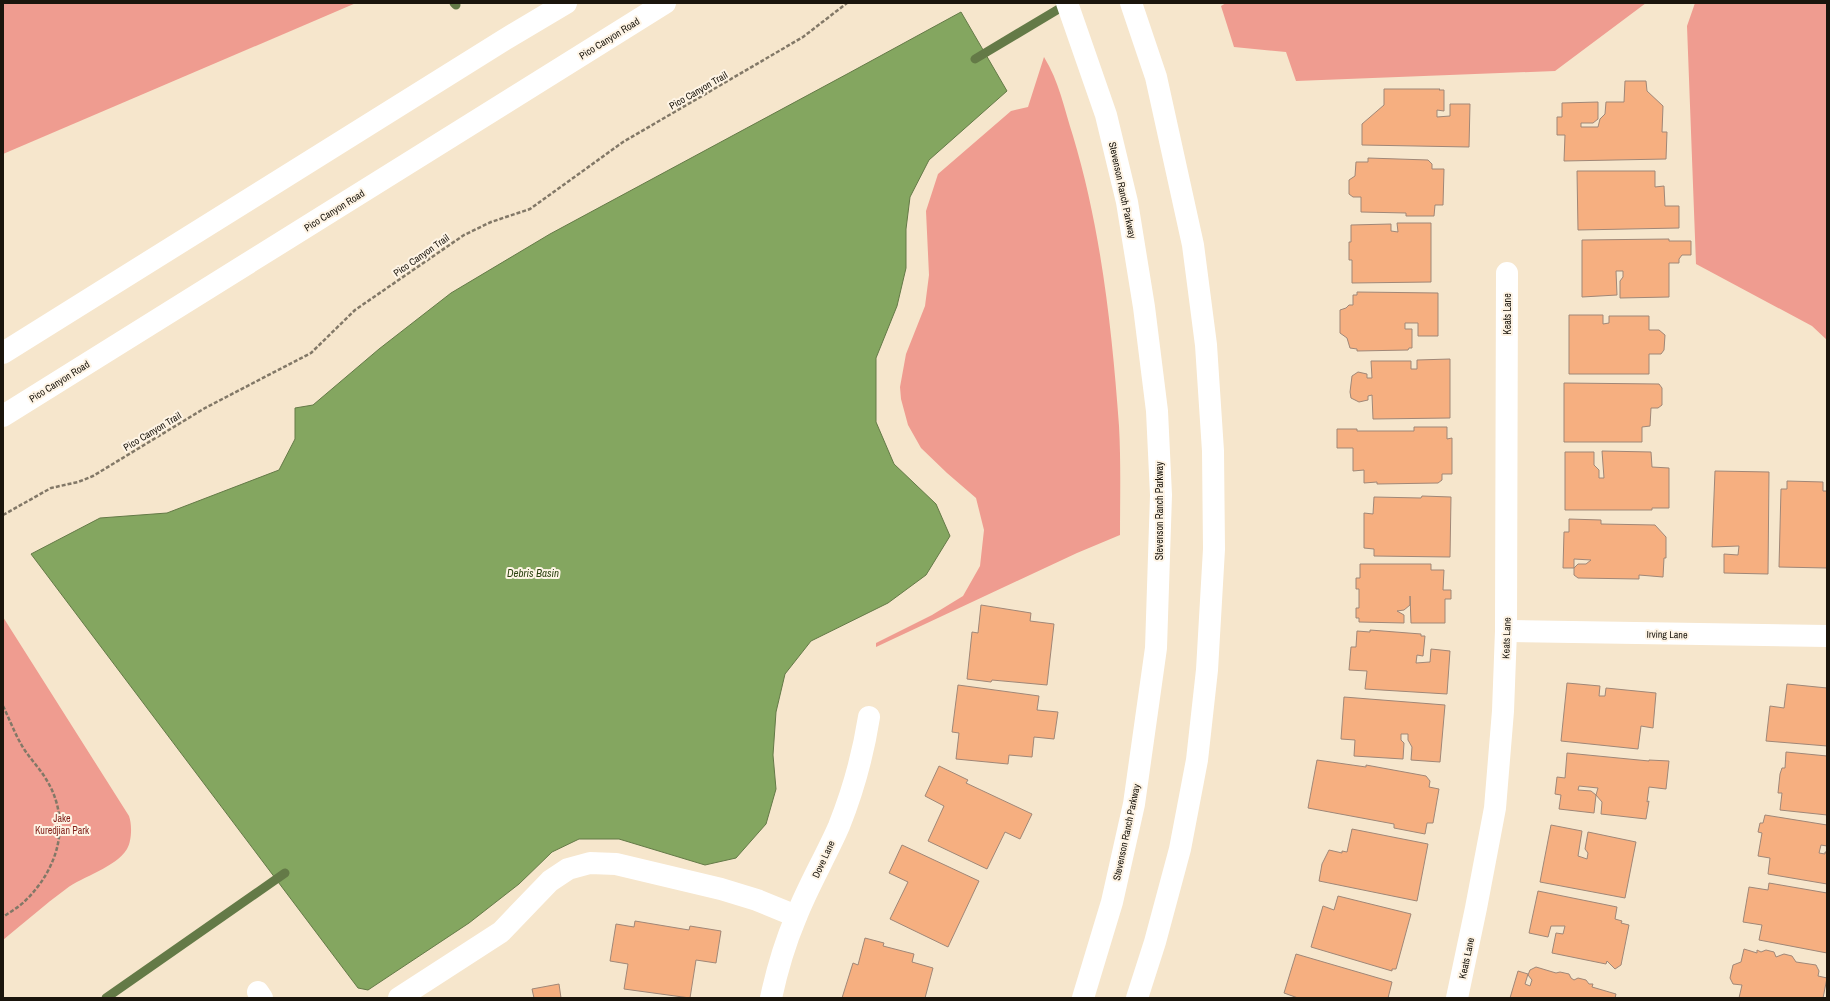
<svg xmlns="http://www.w3.org/2000/svg" width="1830" height="1001" font-family="'Archivo Narrow',sans-serif">
<style>
.green{fill:#ef9c90}
.water{fill:#84a660;stroke:#647a47}
.lines{fill:none;stroke-linecap:round;stroke-linejoin:round}
.stream{stroke:#647a47;stroke-width:9}
.building{fill:#f6af80;stroke:#a08777;fill-rule:evenodd}
.path{stroke:#827867;stroke-width:2.5;stroke-dasharray:4 2;stroke-linecap:butt}
.minor{stroke:#fff;stroke-width:22}
.major{stroke:#fff;stroke-width:22}
.labels{text-anchor:middle;stroke-width:4;stroke-linejoin:round;paint-order:stroke}
.street-label{font-size:10px;fill:#1a150c;stroke:#fef4e5}
.park-label{font-size:10px;fill:#801f18;stroke:#fef4e5}
.water-label{font-size:11px;font-style:italic;fill:#2e4412;stroke:#fef4e5}
</style>
<rect width="100%" height="100%" fill="#f6e6cc"/>
<g class="green">
<path d="M 3,3 L 356,3 L 3,154 Z"/>
<path d="M 1226,3 L 1646,3 L 1555,71 L 1296,81 L 1286,52 L 1234,47 L 1221,6 Z"/>
<path d="M 1695,3 L 1827,3 L 1827,340 L 1812,326 L 1696,264 L 1687,26 Z"/>
<path d="M 1044,57 C 1059,81 1064,108 1073,136 C 1101,229 1112,329 1119,426 C 1121,462 1120,499 1120,535 L 1077,553 L 876,647 L 876,643 L 932,615 L 963,596 L 980,566 L 984,530 L 976,498 L 947,473 L 921,448 L 908,425 L 901,399 L 900,387 L 906,354 L 925,306 L 929,275 L 926,211 L 938,174 L 1011,111 L 1028,107 Z"/>
<path d="M 3,617 L 129,816 C 132,824 132,841 127,849 C 115,868 83,876 66,889 C 44,905 24,923 3,940 Z"/>
</g>
<path class="water" d="M 961,12 L 1007,91 L 929,160 L 910,197 L 906,229 L 906,268 L 897,306 L 876,358 L 876,422 L 894,464 L 936,504 L 950,536 L 926,575 L 888,603 L 811,641 L 785,674 L 776,712 L 773,755 L 776,789 L 766,824 L 736,858 L 705,865 L 619,839 L 579,839 L 552,852 L 519,884 L 469,923 L 368,990 L 358,988 L 31,554 L 100,518 L 167,513 L 279,470 L 295,439 L 295,408 L 313,405 L 379,349 L 451,293 L 550,234 L 849,73 Z"/>
<g class="lines">
<g class="stream">
<path d="M 454,3 L 456,5"/>
<path d="M 975,59 L 1067,4"/>
<path d="M 106,998 L 285,873"/>
</g>
</g>
<g class="building">
<path d="M 1625,81 L 1646,81 L 1647,91 L 1663,106 L 1662,132 L 1667,132 L 1666,159 L 1564,161 L 1565,135 L 1557,135 L 1557,117 L 1562,117 L 1562,103 L 1598,102 L 1598,119 L 1593,123 L 1581,123 L 1581,127 L 1598,127 L 1600,119 L 1605,114 L 1606,102 L 1624,102 Z"/>
<path d="M 1384,89 L 1440,89 L 1439,90 L 1444,90 L 1444,111 L 1437,110 L 1437,117 L 1450,116 L 1450,104 L 1470,104 L 1469,147 L 1362,145 L 1362,124 L 1384,105 Z"/>
<path d="M 1368,158 L 1428,160 L 1432,164 L 1432,169 L 1444,169 L 1443,205 L 1435,205 L 1434,216 L 1406,216 L 1406,213 L 1361,212 L 1361,197 L 1353,197 L 1349,194 L 1349,180 L 1355,176 L 1356,162 L 1368,162 Z"/>
<path d="M 1577,171 L 1655,171 L 1655,187 L 1664,186 L 1665,206 L 1679,206 L 1679,228 L 1578,230 Z"/>
<path d="M 1397,223 L 1431,223 L 1431,282 L 1352,283 L 1352,260 L 1349,260 L 1349,242 L 1351,242 L 1351,225 L 1391,224 L 1391,231 L 1398,232 Z"/>
<path d="M 1669,239 L 1669,241 L 1691,241 L 1691,255 L 1682,255 L 1679,259 L 1679,263 L 1669,263 L 1669,297 L 1620,298 L 1620,281 L 1623,277 L 1623,271 L 1616,271 L 1617,295 L 1582,297 L 1582,240 Z"/>
<path d="M 1357,292 L 1438,293 L 1438,336 L 1418,336 L 1418,323 L 1405,323 L 1405,329 L 1412,329 L 1412,348 L 1409,348 L 1408,350 L 1357,351 L 1357,349 L 1350,348 L 1347,338 L 1340,333 L 1340,310 L 1346,308 L 1349,305 L 1353,305 L 1353,295 L 1357,295 Z"/>
<path d="M 1569,315 L 1603,315 L 1603,324 L 1609,323 L 1609,316 L 1649,316 L 1649,330 L 1659,330 L 1665,335 L 1664,350 L 1661,354 L 1649,354 L 1649,374 L 1569,374 Z"/>
<path d="M 1450,359 L 1450,418 L 1373,419 L 1372,395 L 1368,396 L 1368,400 L 1359,402 L 1351,398 L 1350,392 L 1352,376 L 1358,372 L 1367,374 L 1367,378 L 1372,378 L 1371,361 L 1411,361 L 1411,369 L 1417,369 L 1417,360 Z"/>
<path d="M 1564,383 L 1659,384 L 1662,388 L 1662,405 L 1658,408 L 1651,408 L 1650,426 L 1642,427 L 1642,442 L 1564,442 Z"/>
<path d="M 1414,427 L 1447,427 L 1447,439 L 1452,438 L 1452,474 L 1442,474 L 1442,480 L 1438,483 L 1377,484 L 1377,482 L 1364,483 L 1364,470 L 1353,471 L 1353,448 L 1337,448 L 1337,429 L 1357,429 L 1357,431 L 1414,431 Z"/>
<path d="M 1602,451 L 1651,452 L 1652,467 L 1669,468 L 1669,508 L 1652,508 L 1652,510 L 1565,510 L 1565,452 L 1594,452 L 1594,465 L 1599,470 L 1599,478 L 1604,478 Z"/>
<path d="M 1715,471 L 1769,472 L 1768,574 L 1724,573 L 1724,554 L 1738,555 L 1739,546 L 1712,547 Z"/>
<path d="M 1787,481 L 1823,482 L 1823,491 L 1827,491 L 1827,568 L 1779,567 L 1781,489 L 1787,489 Z"/>
<path d="M 1422,496 L 1451,497 L 1450,557 L 1374,556 L 1374,549 L 1364,548 L 1364,513 L 1373,514 L 1374,497 L 1421,498 Z"/>
<path d="M 1569,519 L 1601,520 L 1601,524 L 1655,525 L 1666,537 L 1666,558 L 1664,558 L 1663,577 L 1639,575 L 1639,579 L 1578,578 L 1574,575 L 1574,568 L 1563,568 L 1564,532 L 1569,532 ZM 1574,559 L 1591,560 L 1586,564 L 1578,564 L 1574,568 Z"/>
<path d="M 1360,564 L 1431,564 L 1431,570 L 1444,570 L 1443,590 L 1451,590 L 1451,599 L 1445,599 L 1445,623 L 1411,623 L 1410,596 L 1410,605 L 1404,610 L 1397,611 L 1404,615 L 1404,623 L 1359,622 L 1359,618 L 1356,618 L 1356,608 L 1359,608 L 1359,589 L 1356,589 L 1356,578 L 1360,578 Z"/>
<path d="M 981,605 L 1031,613 L 1030,621 L 1054,624 L 1047,685 L 992,680 L 991,682 L 967,679 L 972,632 L 978,633 Z"/>
<path d="M 1370,630 L 1421,634 L 1421,636 L 1425,636 L 1423,656 L 1417,655 L 1416,663 L 1430,662 L 1431,649 L 1450,651 L 1447,694 L 1365,689 L 1367,671 L 1349,670 L 1351,647 L 1356,647 L 1357,631 L 1370,632 Z"/>
<path d="M 1567,683 L 1600,686 L 1599,696 L 1605,696 L 1606,688 L 1656,693 L 1653,728 L 1641,726 L 1638,749 L 1561,741 Z"/>
<path d="M 1787,684 L 1827,688 L 1827,746 L 1766,741 L 1770,706 L 1784,708 Z"/>
<path d="M 958,685 L 1039,696 L 1037,710 L 1058,712 L 1054,739 L 1034,737 L 1032,757 L 1009,755 L 1008,764 L 956,759 L 959,733 L 952,732 Z"/>
<path d="M 1344,697 L 1445,705 L 1440,762 L 1411,760 L 1412,747 L 1408,740 L 1408,734 L 1401,734 L 1401,740 L 1404,743 L 1403,759 L 1354,756 L 1355,740 L 1341,739 Z"/>
<path d="M 1786,752 L 1827,756 L 1827,815 L 1780,810 L 1782,793 L 1778,793 L 1780,774 L 1782,768 L 1785,768 Z"/>
<path d="M 1567,753 L 1649,761 L 1649,760 L 1669,761 L 1666,789 L 1649,787 L 1647,802 L 1649,801 L 1646,819 L 1601,814 L 1602,802 L 1596,795 L 1598,788 L 1579,786 L 1578,790 L 1591,791 L 1596,795 L 1594,813 L 1559,809 L 1561,795 L 1555,794 L 1557,777 L 1565,778 Z"/>
<path d="M 1317,760 L 1366,767 L 1366,765 L 1426,776 L 1430,781 L 1429,787 L 1439,789 L 1433,823 L 1427,823 L 1425,834 L 1394,828 L 1394,824 L 1308,808 Z"/>
<path d="M 939,766 L 968,780 L 966,783 L 1032,814 L 1020,839 L 1005,832 L 987,869 L 928,841 L 944,806 L 925,796 Z"/>
<path d="M 1765,815 L 1827,825 L 1827,846 L 1821,845 L 1819,853 L 1825,854 L 1825,852 L 1827,852 L 1827,884 L 1768,874 L 1770,858 L 1758,856 L 1762,833 L 1758,832 L 1760,823 L 1763,823 Z"/>
<path d="M 1551,825 L 1582,831 L 1578,856 L 1587,859 L 1588,853 L 1585,849 L 1588,832 L 1636,842 L 1625,898 L 1540,882 Z"/>
<path d="M 1352,829 L 1428,844 L 1417,901 L 1319,881 L 1322,864 L 1329,850 L 1342,853 L 1342,851 L 1347,852 Z"/>
<path d="M 902,845 L 979,881 L 948,947 L 890,919 L 908,882 L 889,873 Z"/>
<path d="M 1769,883 L 1827,893 L 1827,953 L 1759,940 L 1762,925 L 1743,922 L 1749,887 L 1768,890 Z"/>
<path d="M 1538,891 L 1617,907 L 1615,919 L 1622,921 L 1621,923 L 1629,925 L 1621,965 L 1615,969 L 1607,961 L 1606,964 L 1552,953 L 1556,933 L 1563,934 L 1565,926 L 1551,926 L 1548,937 L 1529,933 Z"/>
<path d="M 1338,896 L 1411,914 L 1396,969 L 1392,969 L 1392,971 L 1311,947 L 1323,906 L 1334,910 Z"/>
<path d="M 635,921 L 689,930 L 690,926 L 721,931 L 716,963 L 696,960 L 690,998 L 624,989 L 628,964 L 610,961 L 616,924 L 634,927 Z"/>
<path d="M 865,938 L 884,943 L 883,946 L 914,954 L 912,962 L 933,968 L 925,998 L 842,998 L 853,963 L 858,965 Z"/>
<path d="M 1744,949 L 1757,953 L 1757,950 L 1761,952 L 1766,950 L 1774,952 L 1776,957 L 1784,954 L 1792,956 L 1796,962 L 1816,965 L 1819,971 L 1818,976 L 1827,978 L 1823,998 L 1739,998 L 1742,985 L 1733,984 L 1730,978 L 1733,965 L 1741,962 Z"/>
<path d="M 1296,954 L 1392,982 L 1388,998 L 1298,998 L 1284,993 Z"/>
<path d="M 1536,967 L 1556,973 L 1560,972 L 1569,974 L 1571,978 L 1574,980 L 1578,978 L 1586,980 L 1589,984 L 1593,984 L 1592,987 L 1616,994 L 1615,998 L 1510,998 L 1518,971 L 1528,974 L 1525,984 L 1530,986 L 1532,980 L 1528,975 L 1530,970 Z"/>
<path d="M 559,984 L 561,998 L 534,998 L 532,989 Z"/>
</g>
<g class="lines">
<g class="path">
<path d="M 3,515 L 51,488 L 78,482 L 93,476 L 205,408 L 311,353 L 355,310 L 464,235 L 491,222 L 530,209 L 623,142 L 803,37 L 847,3"/>
<path d="M 3,706 C 9,718 14,732 21,744 C 28,757 39,767 46,779 C 72,821 59,868 25,901 C 19,907 10,912 3,917"/>
</g>
<g class="minor">
<path d="M 1506,631 L 1827,636"/>
<path d="M 258,992 L 262,998"/>
<path d="M 399,998 L 501,932 L 550,881 L 568,869 L 590,863 L 616,864 L 721,889 L 757,900 L 796,916"/>
<path d="M 771,998 C 777,970 785,943 796,917 C 808,886 826,856 839,826 C 853,791 863,755 869,717"/>
<path d="M 1457,998 L 1476,908 L 1495,808 L 1503,711 L 1506,631 L 1507,273"/>
</g>
<g class="major">
<path d="M 1067,3 L 1106,115 L 1127,202 L 1144,307 L 1157,411 L 1161,495 L 1156,648 L 1134,804 L 1112,902 L 1083,998"/>
<path d="M 1131,3 L 1156,77 L 1193,245 L 1206,345 L 1213,451 L 1214,549 L 1207,670 L 1197,760 L 1180,849 L 1155,942 L 1137,998"/>
<path d="M 3,353 L 504,40 L 566,3"/>
<path d="M 3,416 L 665,3"/>
</g>
</g>
<g class="labels">
<g class="street-label">
<text transform="translate(609 38) rotate(-32)" y="4">Pico Canyon Road</text>
<text transform="translate(698 90) rotate(-30)" y="4">Pico Canyon Trail</text>
<text transform="translate(1123 190) rotate(78)" y="4">Stevenson Ranch Parkway</text>
<text transform="translate(334 210) rotate(-32)" y="4">Pico Canyon Road</text>
<text transform="translate(421 255) rotate(-35)" y="4">Pico Canyon Trail</text>
<text transform="translate(1507 314) rotate(-90)" y="4">Keats Lane</text>
<text transform="translate(59 381) rotate(-32)" y="4">Pico Canyon Road</text>
<text transform="translate(152 431) rotate(-31)" y="4">Pico Canyon Trail</text>
<text transform="translate(1159 511) rotate(-90)" y="4">Stevenson Ranch Parkway</text>
<text transform="translate(1667 634) rotate(1)" y="4">Irving Lane</text>
<text transform="translate(1506 638) rotate(-88)" y="4">Keats Lane</text>
<text transform="translate(1126 832) rotate(-78)" y="4">Stevenson Ranch Parkway</text>
<text transform="translate(823 859) rotate(-65)" y="4">Dove Lane</text>
<text transform="translate(1466 958) rotate(-78)" y="4">Keats Lane</text>
</g>
<g class="park-label">
<text x="62" y="822">Jake<tspan x="62" dy="12">Kuredjian Park</tspan></text>
</g>
<g class="water-label">
<text x="533" y="577">Debris Basin</text>
</g>
</g>
<rect width="1830" height="1001" fill="none" stroke="#1a150c" stroke-width="8"/>
</svg>
